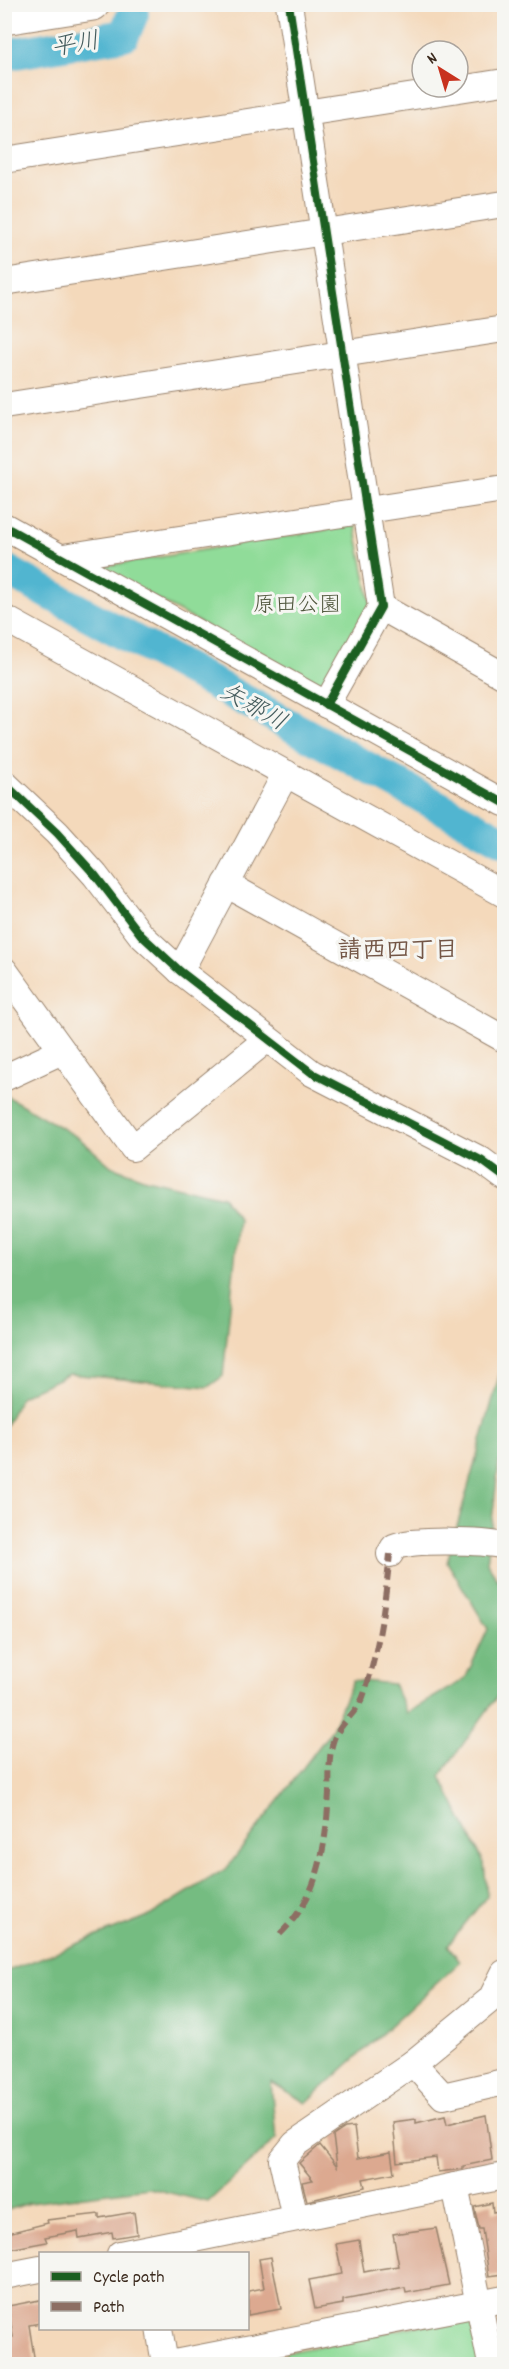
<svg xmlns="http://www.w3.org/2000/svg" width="509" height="2369" font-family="Dekko,'Klee One',sans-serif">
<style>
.green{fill:#90dc99;stroke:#66835c;stroke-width:1.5}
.forest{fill:#74bc81;stroke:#587350;stroke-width:1.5}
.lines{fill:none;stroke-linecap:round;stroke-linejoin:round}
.river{stroke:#51b5d0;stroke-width:32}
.building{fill:#dca990}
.minor-casing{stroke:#98826c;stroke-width:28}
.major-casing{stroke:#98826c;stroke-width:35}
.minor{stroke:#fff;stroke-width:26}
.major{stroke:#fff;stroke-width:33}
.quiet{stroke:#8d6e63;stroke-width:6;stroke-dasharray:12 6;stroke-linecap:butt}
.cycleway-casing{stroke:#f6f6f2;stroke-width:11}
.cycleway{stroke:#1b5e20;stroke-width:8}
.labels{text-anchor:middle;stroke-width:6;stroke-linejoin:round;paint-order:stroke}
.park-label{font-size:22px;fill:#50563d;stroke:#f6f6f2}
.water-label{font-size:24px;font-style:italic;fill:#435b5c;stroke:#f6f6f2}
.neighbourhood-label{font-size:24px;font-weight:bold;fill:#735646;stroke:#f6f6f2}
</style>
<rect width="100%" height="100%" fill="#f6f6f2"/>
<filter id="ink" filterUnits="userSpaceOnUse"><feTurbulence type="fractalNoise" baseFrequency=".0167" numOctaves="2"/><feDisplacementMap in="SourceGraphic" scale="12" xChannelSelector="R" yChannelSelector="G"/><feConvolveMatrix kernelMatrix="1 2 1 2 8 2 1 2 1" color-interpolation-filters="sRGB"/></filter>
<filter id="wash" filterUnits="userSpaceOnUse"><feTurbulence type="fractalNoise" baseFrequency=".008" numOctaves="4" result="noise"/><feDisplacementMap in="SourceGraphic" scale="24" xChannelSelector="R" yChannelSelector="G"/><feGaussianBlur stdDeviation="1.35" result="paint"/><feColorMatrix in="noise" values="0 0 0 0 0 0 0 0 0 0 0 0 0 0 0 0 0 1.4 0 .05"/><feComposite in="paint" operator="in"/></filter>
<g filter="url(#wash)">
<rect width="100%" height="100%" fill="#f4d9bb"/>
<g class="green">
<path d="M 355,525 L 371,606 L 327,692 L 105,571 L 106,566 Z"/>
<path d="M 470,2315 L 480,2364 L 288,2364 L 285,2353 Z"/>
</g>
<g class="forest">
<path d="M 5,1095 L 79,1138 L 111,1166 L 146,1179 L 223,1197 L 239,1219 L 223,1376 L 208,1387 L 69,1374 L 21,1396 L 5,1427 Z"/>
<path d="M 504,1359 L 504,1460 L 499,1462 L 487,1563 L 504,1589 L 504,1687 L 440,1776 L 484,1863 L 487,1896 L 448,1945 L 460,1962 L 306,2103 L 271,2082 L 276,2139 L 208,2202 L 149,2188 L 29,2203 L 5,2211 L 5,1972 L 151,1915 L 227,1868 L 331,1731 L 353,1680 L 393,1684 L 407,1713 L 465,1679 L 488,1629 L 447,1562 Z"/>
</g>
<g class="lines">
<g class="river">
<path d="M 4,55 L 124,35 L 133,14"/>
<path d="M 4,569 L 504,842"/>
</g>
</g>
<g id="blocks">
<g class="building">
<path d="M 486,2115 L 492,2160 L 463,2166 L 463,2169 L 438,2172 L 436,2157 L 397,2162 L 393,2122 L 416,2119 L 416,2123 L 445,2116 L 447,2124 Z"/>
<path d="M 354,2127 L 358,2158 L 391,2152 L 394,2173 L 363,2179 L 365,2187 L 307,2201 L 302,2182 L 313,2180 L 299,2163 L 320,2145 L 337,2166 L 333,2136 L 345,2128 Z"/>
<path d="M 492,2203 L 493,2212 L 504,2210 L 504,2274 L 489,2276 L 482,2229 L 479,2229 L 474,2207 Z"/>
<path d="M 134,2212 L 137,2234 L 113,2238 L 112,2232 L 79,2238 L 78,2231 L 45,2237 L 47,2242 L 4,2250 L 4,2234 L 48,2223 L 47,2220 L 99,2214 L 99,2218 Z"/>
<path d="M 436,2228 L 449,2285 L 406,2293 L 405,2288 L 343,2300 L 343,2304 L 315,2309 L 309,2280 L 342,2274 L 336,2244 L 359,2240 L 364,2272 L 379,2269 L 399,2266 L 393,2234 Z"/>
<path d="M 271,2257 L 281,2309 L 248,2315 L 248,2291 L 264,2288 L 259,2259 Z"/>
<path d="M 40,2300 L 40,2323 L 29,2325 L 35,2363 L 4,2364 L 4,2345 L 11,2344 L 10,2338 L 13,2337 L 8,2306 Z"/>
</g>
</g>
</g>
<g filter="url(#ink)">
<use href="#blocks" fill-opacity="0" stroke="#98826c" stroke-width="1.5"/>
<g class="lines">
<g class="minor-casing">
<g id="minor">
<path d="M 289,4 L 381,607 L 326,705"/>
<path d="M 4,160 L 504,82"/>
<path d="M 4,282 L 504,204"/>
<path d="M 4,406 L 504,329"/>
<path d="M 4,526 L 504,803"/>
<path d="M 63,557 L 504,489"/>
<path d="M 381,607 L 504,676"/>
<path d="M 4,618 L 504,894"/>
<path d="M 4,783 L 57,833 L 95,875 L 141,935 L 180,971 L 312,1073 L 481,1160 L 504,1177"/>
<path d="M 226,884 L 504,1039"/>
<path d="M 4,970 L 133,1148 L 266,1040"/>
<path d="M 180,971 L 286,773"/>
<path d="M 4,1078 L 62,1051"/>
<path d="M 390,1554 L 394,1547 C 413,1539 484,1541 504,1546"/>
<path d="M 413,2063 L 443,2096 L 504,2082"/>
<path d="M 455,2186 L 491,2364"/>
<path d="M 295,2218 L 282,2160 L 295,2144 L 413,2063 L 491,1999 L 504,1973"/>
<path d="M 120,2254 L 504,2176"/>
<path d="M 4,2276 L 40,2269"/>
<path d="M 159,2328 L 165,2364"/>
<path d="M 169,2364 L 504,2299"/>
</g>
</g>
<g class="major-casing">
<path id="major" d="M 4,18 L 93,4"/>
</g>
<use href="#minor" class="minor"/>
<use href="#major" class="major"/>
<path class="quiet" d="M 280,1934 C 320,1896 326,1844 329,1792 C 330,1776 328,1758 333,1742 C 338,1725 356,1714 363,1697 C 379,1651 385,1602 390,1554"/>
<g class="cycleway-casing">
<g id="cycleway">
<path d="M 289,4 L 381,607 L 326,705"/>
<path d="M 4,526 L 504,803"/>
<path d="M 4,783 L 57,833 L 95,875 L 141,935 L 180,971 L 312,1073 L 481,1160 L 504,1177"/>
</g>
</g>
<use href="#cycleway" class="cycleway"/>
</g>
</g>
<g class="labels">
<g class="park-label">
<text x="297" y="611">原田公園</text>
</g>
<g class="water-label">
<text transform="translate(75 43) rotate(-10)" y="8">平川</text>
<text transform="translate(254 706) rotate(29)" y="8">矢那川</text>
</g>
<g class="neighbourhood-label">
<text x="398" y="957">請西四丁目</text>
</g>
</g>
<rect width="509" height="2369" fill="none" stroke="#f6f6f2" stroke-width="24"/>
<rect x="39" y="2252" width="210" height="78" fill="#f6f6f2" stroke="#aba49d" stroke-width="1.5"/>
<rect x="51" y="2272" width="30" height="9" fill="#1b5e20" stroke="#aba49d" stroke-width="1.5"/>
<text x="93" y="2282" font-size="18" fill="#3b2a1e">Cycle path</text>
<rect x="51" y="2302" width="30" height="9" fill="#8d6e63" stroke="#aba49d" stroke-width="1.5"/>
<text x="93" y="2312" font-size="18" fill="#3b2a1e">Path</text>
<g transform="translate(440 69) rotate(323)"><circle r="28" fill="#f6f6f2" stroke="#aba49d" stroke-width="1.5"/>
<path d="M0-4.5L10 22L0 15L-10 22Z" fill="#c8321e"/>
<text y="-9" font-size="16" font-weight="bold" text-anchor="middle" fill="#3b2a1e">N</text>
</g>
</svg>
